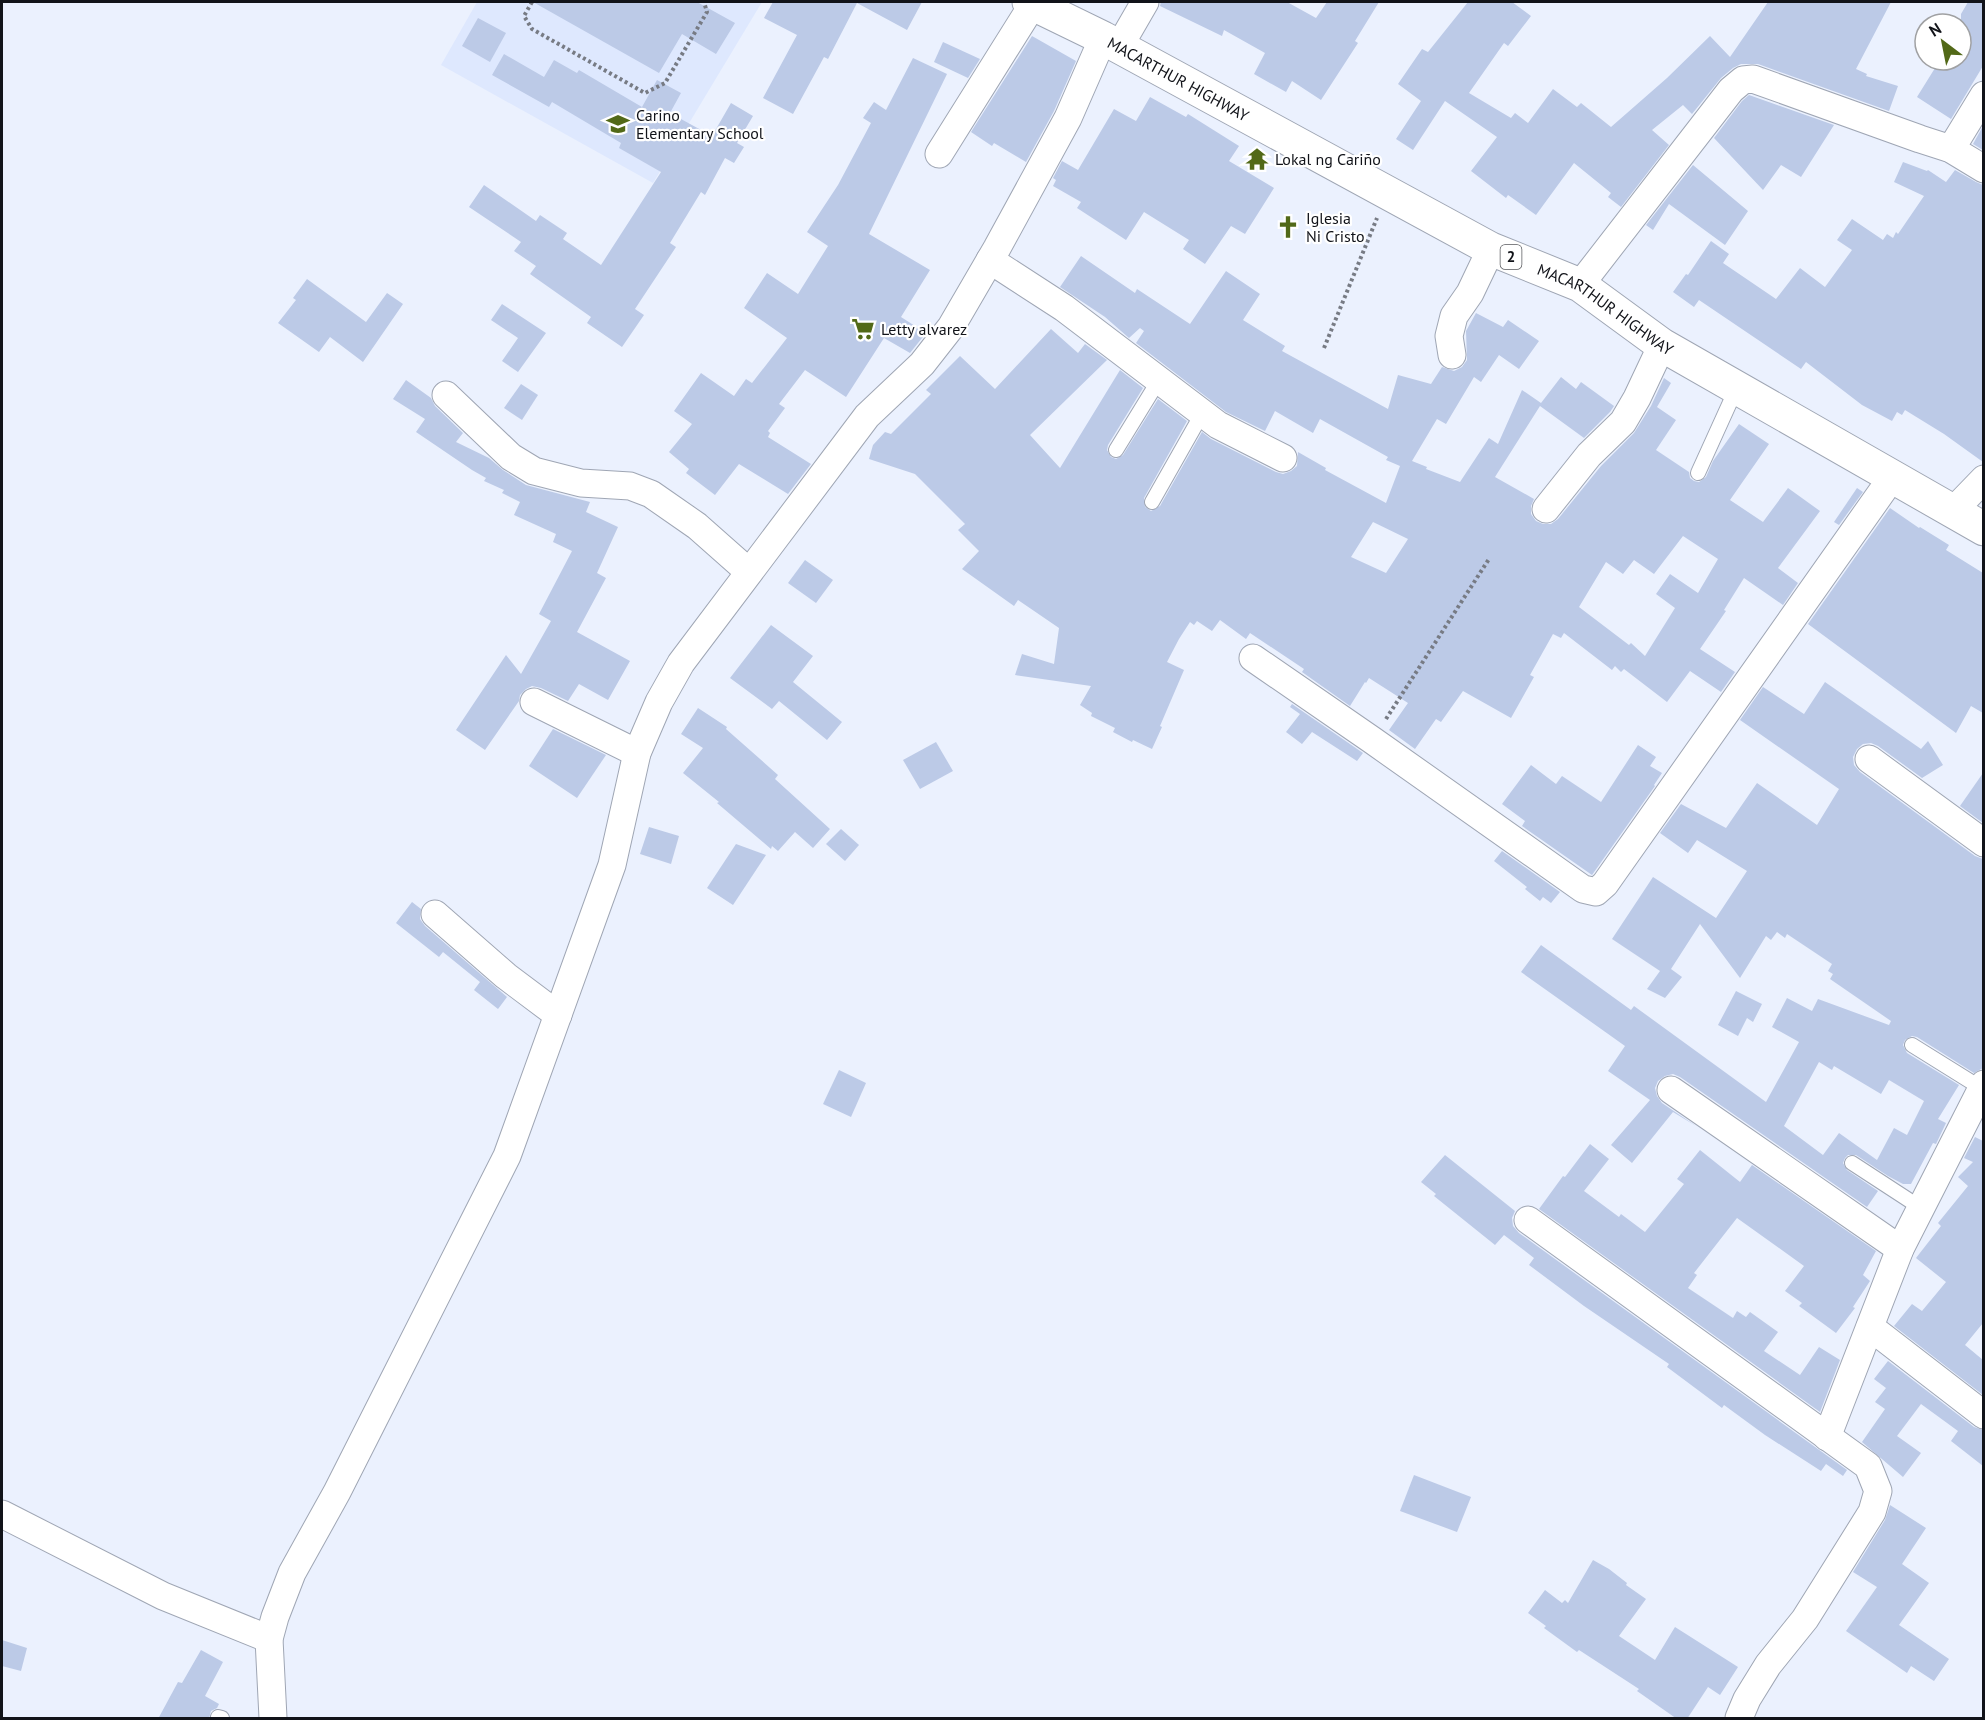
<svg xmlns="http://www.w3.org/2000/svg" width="1985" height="1720" font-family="'PT Sans',sans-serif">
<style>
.built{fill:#dee8fe}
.building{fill:#bccae7;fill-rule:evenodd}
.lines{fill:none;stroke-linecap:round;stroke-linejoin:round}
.service-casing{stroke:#9fa6b4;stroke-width:16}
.minor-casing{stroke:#9fa6b4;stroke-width:29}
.trunk-casing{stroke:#9fa6b4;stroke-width:35}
.path{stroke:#777b84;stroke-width:4;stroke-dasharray:3 3;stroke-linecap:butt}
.service{stroke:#fff;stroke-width:14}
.minor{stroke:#fff;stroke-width:27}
.trunk{stroke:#fff;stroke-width:33}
.labels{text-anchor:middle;stroke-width:4.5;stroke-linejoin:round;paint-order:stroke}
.shield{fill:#fff;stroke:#585a5e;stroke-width:1.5}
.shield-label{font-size:15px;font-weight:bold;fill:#111319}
.street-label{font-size:16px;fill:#111319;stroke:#fff}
.poi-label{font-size:16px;fill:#111319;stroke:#fff;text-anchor:start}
</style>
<rect width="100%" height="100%" fill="#ebf1fe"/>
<path class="built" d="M 477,2 L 762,2 L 653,183 L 441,65 Z"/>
<g class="building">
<path d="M 533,2 L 697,2 L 735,23 L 716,54 L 682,34 L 659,73 Z"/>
<path d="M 773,2 L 922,2 L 907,30 L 857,3 L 828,59 L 824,57 L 793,114 L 763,98 L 797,35 L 764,18 Z"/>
<path d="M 1161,2 L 1287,2 L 1316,18 L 1327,2 L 1379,2 L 1355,41 L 1358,43 L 1321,100 L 1292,81 L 1286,92 L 1254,74 L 1265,53 L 1224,30 L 1222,36 L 1160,6 Z"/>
<path d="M 1468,2 L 1512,2 L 1531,16 L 1508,46 L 1504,43 L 1469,93 L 1511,118 L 1515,113 L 1528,123 L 1553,89 L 1577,107 L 1581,103 L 1611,127 L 1667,78 L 1710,36 L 1730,57 L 1768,2 L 1891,2 L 1856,69 L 1867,74 L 1866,76 L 1898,86 L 1889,111 L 1758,64 L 1741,64 L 1733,68 L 1721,78 L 1692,114 L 1683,105 L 1652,130 L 1669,145 L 1621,207 L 1608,197 L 1611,193 L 1574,163 L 1536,215 L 1508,195 L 1506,198 L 1471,171 L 1497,137 L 1445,101 L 1413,150 L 1396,139 L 1421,101 L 1398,84 L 1422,49 L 1428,52 Z"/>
<path d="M 1968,2 L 1983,2 L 1983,66 L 1951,119 L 1917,97 L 1940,60 L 1961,60 L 1961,14 Z"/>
<path d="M 478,18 L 506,33 L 490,62 L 462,46 Z"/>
<path d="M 1032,36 L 1076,61 L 1054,111 L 1026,162 L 994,143 L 992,146 L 971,132 Z"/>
<path d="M 943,42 L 980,59 L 968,78 L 934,62 Z"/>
<path d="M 504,54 L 544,77 L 554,60 L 577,73 L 579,70 L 642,107 L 657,80 L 681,93 L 670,113 L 712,136 L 731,103 L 753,116 L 737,143 L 744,147 L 734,163 L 725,158 L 705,195 L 701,192 L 670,243 L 676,247 L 635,309 L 644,315 L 622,347 L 587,323 L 591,317 L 530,274 L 536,266 L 514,251 L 521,242 L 469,207 L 484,185 L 536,221 L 540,215 L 567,233 L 563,239 L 601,265 L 661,172 L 619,148 L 621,143 L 552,102 L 549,107 L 492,75 Z"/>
<path d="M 913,58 L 947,74 L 869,234 L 930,270 L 901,317 L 926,333 L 910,353 L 884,338 L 846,397 L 805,370 L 779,404 L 785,408 L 768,431 L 770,433 L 768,437 L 811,464 L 788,494 L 739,464 L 715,495 L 686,473 L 689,469 L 669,452 L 692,424 L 674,411 L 701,373 L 734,396 L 746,379 L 752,383 L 787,338 L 744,308 L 767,273 L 798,294 L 828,246 L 807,232 L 838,185 L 871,123 L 863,118 L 874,102 L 886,110 Z"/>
<path d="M 1749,95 L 1834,125 L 1801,177 L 1781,165 L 1763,190 L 1714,138 L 1742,101 Z"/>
<path d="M 1150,97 L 1186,117 L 1188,114 L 1239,146 L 1229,161 L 1274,188 L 1245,234 L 1231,226 L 1205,264 L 1183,249 L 1189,240 L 1144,212 L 1126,240 L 1077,208 L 1081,202 L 1053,186 L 1056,180 L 1053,178 L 1062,161 L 1078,170 L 1114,109 L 1136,121 Z"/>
<path d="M 1983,126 L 1983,150 L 1973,144 Z"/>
<path d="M 1903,162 L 1927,171 L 1928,170 L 1946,182 L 1955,170 L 1976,182 L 1983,185 L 1983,462 L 1944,434 L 1905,410 L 1902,415 L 1897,412 L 1892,421 L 1862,405 L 1806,362 L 1801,369 L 1699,300 L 1694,307 L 1673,292 L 1686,274 L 1688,275 L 1711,241 L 1729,254 L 1723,263 L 1776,299 L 1800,268 L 1825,287 L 1852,250 L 1837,240 L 1852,219 L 1883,240 L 1887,234 L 1893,238 L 1896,232 L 1898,234 L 1924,196 L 1894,182 Z"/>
<path d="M 1693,165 L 1748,211 L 1725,245 L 1669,204 L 1653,230 L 1646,225 Z"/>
<path d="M 1081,256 L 1135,293 L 1137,289 L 1190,324 L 1226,271 L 1260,294 L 1243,320 L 1285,346 L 1282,351 L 1388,409 L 1398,375 L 1431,384 L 1442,367 L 1454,371 L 1462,367 L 1467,360 L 1466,331 L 1476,313 L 1503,327 L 1508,320 L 1539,341 L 1519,369 L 1499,355 L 1481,382 L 1474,377 L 1446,424 L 1437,419 L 1412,461 L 1427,467 L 1426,469 L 1460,482 L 1489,438 L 1498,444 L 1522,390 L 1541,403 L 1561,377 L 1576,389 L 1581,382 L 1614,406 L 1610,412 L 1584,438 L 1540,406 L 1495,477 L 1534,499 L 1531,506 L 1531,514 L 1536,521 L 1543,524 L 1551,524 L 1558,519 L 1601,466 L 1634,433 L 1651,406 L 1664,378 L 1671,383 L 1657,407 L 1676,420 L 1656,450 L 1689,472 L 1690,478 L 1694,481 L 1699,482 L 1706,477 L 1713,461 L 1739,424 L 1769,444 L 1730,500 L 1763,522 L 1788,488 L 1820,511 L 1778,568 L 1798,583 L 1783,605 L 1744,578 L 1724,610 L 1726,611 L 1700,649 L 1735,672 L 1721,692 L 1690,671 L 1667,702 L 1624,669 L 1621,672 L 1615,666 L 1612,670 L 1564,633 L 1561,638 L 1553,634 L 1530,675 L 1534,677 L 1511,718 L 1463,691 L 1441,722 L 1436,719 L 1415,749 L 1389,730 L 1408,703 L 1369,678 L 1366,683 L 1365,682 L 1350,706 L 1302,672 L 1304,669 L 1250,633 L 1246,639 L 1220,620 L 1212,631 L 1197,621 L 1194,625 L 1190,622 L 1179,639 L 1167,662 L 1184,670 L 1160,726 L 1162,727 L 1152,749 L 1133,740 L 1132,742 L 1113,732 L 1115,728 L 1091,716 L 1092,713 L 1080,705 L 1091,686 L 1015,675 L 1022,654 L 1054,664 L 1059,628 L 1018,600 L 1014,606 L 962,569 L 979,551 L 958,530 L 965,524 L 915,474 L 869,459 L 873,445 L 885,432 L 891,434 L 931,394 L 926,390 L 960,356 L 995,389 L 1051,329 L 1078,353 L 1085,344 L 1107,360 L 1030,435 L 1060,468 L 1120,370 L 1143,388 L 1108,445 L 1107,450 L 1111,457 L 1116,459 L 1123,455 L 1158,399 L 1187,421 L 1144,498 L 1145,507 L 1151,511 L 1160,506 L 1202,432 L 1211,439 L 1276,472 L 1283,474 L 1291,471 L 1297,466 L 1298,452 L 1326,468 L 1325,470 L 1386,503 L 1400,466 L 1386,460 L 1388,457 L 1320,419 L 1313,433 L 1275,411 L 1265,431 L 1226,412 L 1136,343 L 1144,331 L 1140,328 L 1129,338 L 1105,317 L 1060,287 ZM 1373,522 L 1408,539 L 1386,573 L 1351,557 ZM 1683,536 L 1718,559 L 1698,593 L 1670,574 L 1656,594 L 1675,608 L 1645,656 L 1631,643 L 1629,645 L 1579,607 L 1606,562 L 1623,574 L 1634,560 L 1654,574 Z"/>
<path d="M 307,279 L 366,322 L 387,293 L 403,304 L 363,362 L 330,337 L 319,352 L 278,323 L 296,300 L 293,298 Z"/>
<path d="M 502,304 L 546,333 L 518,372 L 502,361 L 518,338 L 491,320 Z"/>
<path d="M 406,380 L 431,398 L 435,406 L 463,433 L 456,442 L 489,458 L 503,470 L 526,485 L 590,502 L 586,512 L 618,527 L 597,573 L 606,578 L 577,632 L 630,661 L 608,700 L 579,684 L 568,701 L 541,688 L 532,686 L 526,689 L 520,695 L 519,701 L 485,750 L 456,730 L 506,655 L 521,674 L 551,621 L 539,614 L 572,551 L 553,542 L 556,534 L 514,515 L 520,502 L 502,493 L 504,490 L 484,481 L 486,478 L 472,470 L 416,432 L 425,419 L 393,399 Z"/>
<path d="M 521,384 L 538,395 L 522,420 L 504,408 Z"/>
<path d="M 1857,488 L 1863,492 L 1839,525 L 1834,522 Z"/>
<path d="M 1890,508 L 1919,528 L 1920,527 L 1949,545 L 1946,550 L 1983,573 L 1983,713 L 1971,706 L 1956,733 L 1808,624 Z"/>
<path d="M 805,560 L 833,580 L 816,603 L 788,583 Z"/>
<path d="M 771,625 L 813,656 L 793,682 L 842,722 L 827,740 L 779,701 L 772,709 L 730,678 Z"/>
<path d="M 1825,682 L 1921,749 L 1928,741 L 1943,765 L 1922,778 L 1878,746 L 1871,743 L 1863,744 L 1857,749 L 1853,757 L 1854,765 L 1860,772 L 1975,856 L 1983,859 L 1983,1068 L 1974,1073 L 1917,1037 L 1912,1036 L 1905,1040 L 1903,1045 L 1907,1053 L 1959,1085 L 1938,1119 L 1946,1123 L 1936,1144 L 1933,1143 L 1911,1184 L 1903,1184 L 1888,1176 L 1856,1155 L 1848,1155 L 1845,1158 L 1843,1163 L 1847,1170 L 1878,1191 L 1867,1207 L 1680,1077 L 1673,1074 L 1665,1076 L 1658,1081 L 1655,1088 L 1657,1096 L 1662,1103 L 1696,1126 L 1673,1112 L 1632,1163 L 1611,1145 L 1650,1100 L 1608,1071 L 1625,1046 L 1521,972 L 1541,945 L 1631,1010 L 1634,1006 L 1766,1102 L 1799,1042 L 1772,1027 L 1787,998 L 1812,1011 L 1818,999 L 1889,1025 L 1891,1021 L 1830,979 L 1833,974 L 1828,971 L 1832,964 L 1787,934 L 1785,938 L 1777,932 L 1771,940 L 1766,936 L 1740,978 L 1700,924 L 1671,969 L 1682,977 L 1665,998 L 1647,989 L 1660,971 L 1612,939 L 1653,877 L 1716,918 L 1747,871 L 1697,840 L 1688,853 L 1660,833 L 1681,804 L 1726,828 L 1757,783 L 1817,825 L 1839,789 L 1740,720 L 1763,687 L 1804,714 ZM 1819,1062 L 1832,1070 L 1834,1066 L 1881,1094 L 1889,1080 L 1924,1101 L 1907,1135 L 1894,1128 L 1877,1160 L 1839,1133 L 1823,1155 L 1784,1126 Z"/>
<path d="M 1292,704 L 1363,753 L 1357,761 L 1312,732 L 1302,744 L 1286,732 L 1300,714 L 1290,707 Z"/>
<path d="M 698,708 L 727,727 L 726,729 L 778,775 L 775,779 L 830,829 L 813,848 L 795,832 L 778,851 L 772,846 L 771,849 L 717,803 L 719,802 L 683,773 L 703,748 L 681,734 Z"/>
<path d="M 553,729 L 606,755 L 577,798 L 529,766 Z"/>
<path d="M 936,742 L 953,771 L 920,789 L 903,760 Z"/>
<path d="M 1638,745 L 1656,757 L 1650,766 L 1662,773 L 1654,785 L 1655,786 L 1592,875 L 1522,826 L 1525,821 L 1502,804 L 1531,765 L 1556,784 L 1562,776 L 1601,802 Z"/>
<path d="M 1983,773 L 1983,823 L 1960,806 Z"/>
<path d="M 649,827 L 679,836 L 671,864 L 640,854 Z"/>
<path d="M 841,829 L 859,845 L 845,861 L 826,844 Z"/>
<path d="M 736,844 L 766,855 L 733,905 L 707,888 Z"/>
<path d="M 1502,851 L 1560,892 L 1551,903 L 1543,897 L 1540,901 L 1525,889 L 1527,887 L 1494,861 Z"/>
<path d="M 412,902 L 421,909 L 420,919 L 425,926 L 507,997 L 498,1009 L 474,990 L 480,982 L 443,952 L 439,957 L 396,923 Z"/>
<path d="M 1736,991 L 1762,1004 L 1753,1022 L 1747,1018 L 1738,1036 L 1718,1025 Z"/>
<path d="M 839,1070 L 866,1083 L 851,1117 L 823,1104 Z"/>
<path d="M 1975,1137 L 1983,1141 L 1983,1323 L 1965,1345 L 1983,1360 L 1983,1395 L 1894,1326 L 1912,1304 L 1922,1311 L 1946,1282 L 1916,1258 L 1941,1226 L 1938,1223 L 1968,1186 L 1958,1177 L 1973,1162 L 1964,1158 Z"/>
<path d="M 1590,1144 L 1609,1159 L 1584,1191 L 1619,1217 L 1621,1214 L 1645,1232 L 1684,1184 L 1677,1179 L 1700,1150 L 1740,1182 L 1752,1165 L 1876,1251 L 1863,1275 L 1870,1281 L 1853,1307 L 1855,1308 L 1836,1333 L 1799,1306 L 1802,1303 L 1785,1291 L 1804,1266 L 1737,1218 L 1694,1273 L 1697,1275 L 1688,1288 L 1733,1318 L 1737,1311 L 1746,1317 L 1750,1312 L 1778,1332 L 1764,1351 L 1800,1375 L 1819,1347 L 1840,1360 L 1820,1412 L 1539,1209 L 1563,1176 L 1565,1177 Z"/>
<path d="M 1445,1155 L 1515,1211 L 1512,1218 L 1513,1226 L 1519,1233 L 1847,1470 L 1843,1476 L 1826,1464 L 1821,1471 L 1765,1435 L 1724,1405 L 1722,1408 L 1667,1367 L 1669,1364 L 1584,1306 L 1529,1265 L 1534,1258 L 1504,1235 L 1495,1245 L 1434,1196 L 1436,1194 L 1421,1182 Z"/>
<path d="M 1888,1361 L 1974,1427 L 1983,1430 L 1983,1466 L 1951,1441 L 1958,1431 L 1921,1404 L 1897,1436 L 1921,1453 L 1903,1477 L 1862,1442 L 1885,1409 L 1875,1402 L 1886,1388 L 1874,1379 Z"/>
<path d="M 1414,1475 L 1471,1497 L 1457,1532 L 1400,1511 Z"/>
<path d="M 1890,1505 L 1926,1528 L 1902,1564 L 1929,1583 L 1899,1625 L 1949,1659 L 1934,1681 L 1911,1666 L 1907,1673 L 1846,1631 L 1877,1587 L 1853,1572 L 1885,1520 Z"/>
<path d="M 1593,1560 L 1609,1569 L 1627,1583 L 1626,1585 L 1646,1599 L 1619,1636 L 1655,1660 L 1675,1627 L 1738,1667 L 1720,1695 L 1708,1687 L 1687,1719 L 1677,1719 L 1637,1691 L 1639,1689 L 1579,1650 L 1577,1652 L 1544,1628 L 1546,1626 L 1528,1613 L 1545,1590 L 1562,1603 L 1565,1600 L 1568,1603 Z"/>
<path d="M 2,1640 L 27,1648 L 21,1671 L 2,1666 Z"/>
<path d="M 201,1650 L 223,1662 L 205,1696 L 219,1704 L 217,1708 L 211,1711 L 209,1719 L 158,1719 L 178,1682 L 182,1683 Z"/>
</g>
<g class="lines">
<g class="service-casing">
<g id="service">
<path d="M 1116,450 L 1159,380"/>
<path d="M 1698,473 L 1737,387"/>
<path d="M 1152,502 L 1203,412"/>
<path d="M 1912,1045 L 1981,1088"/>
<path d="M 1852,1163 L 1921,1208"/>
<path d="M 218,1717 L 222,1718"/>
</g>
</g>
<g class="minor-casing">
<g id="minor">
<path d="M 1119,47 L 1145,2"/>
<path d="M 1951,149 L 1984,95"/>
<path d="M 939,154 L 1033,4"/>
<path d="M 990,260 L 1064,308 L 1218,425 L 1283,458"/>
<path d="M 1580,285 L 1731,90 L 1743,80 L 1753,79 L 1920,139 L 1951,149 L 1984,169"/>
<path d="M 1452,355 L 1449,336 L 1454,316 L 1470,293 L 1491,249"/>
<path d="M 446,395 L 511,457 L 534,471 L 581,483 L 630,486 L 651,494 L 697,526 L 749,572"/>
<path d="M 1546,509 L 1589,455 L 1623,422 L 1637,398 L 1662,345"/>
<path d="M 1953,511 L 1984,479"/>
<path d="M 1253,658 L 1372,740 L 1583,889 L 1596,892 L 1605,884 L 1893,476"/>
<path d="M 534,702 L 637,753"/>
<path d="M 1869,759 L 1984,843"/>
<path d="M 435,914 L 506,976 L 558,1015"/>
<path d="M 1671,1090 L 1900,1249"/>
<path d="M 1528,1220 L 1868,1466 L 1878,1491 L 1872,1512 L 1805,1619 L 1768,1665 L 1747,1699 L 1739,1718"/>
<path d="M 1870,1327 L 1984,1415"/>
<path d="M 1827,1437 L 1900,1249 L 1984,1084"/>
<path d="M 2,1514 L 163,1596 L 269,1639"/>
<path d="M 273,1718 L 269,1639 L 275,1617 L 292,1573 L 337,1492 L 507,1156 L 612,865 L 637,753 L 659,702 L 681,663 L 867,416 L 922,364 L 951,327 L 997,248 L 1068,118 L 1103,38"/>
</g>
</g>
<g class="trunk-casing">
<g id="trunk">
<path id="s1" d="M 1029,2 L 1103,38 L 1491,249 L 1580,285 L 1662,345 L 1984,529"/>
</g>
</g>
<g class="path">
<path d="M 532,2 L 524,16 L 532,29 L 645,93 L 665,83 L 707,12 L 704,2"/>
<path d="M 1324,348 L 1377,218"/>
<path d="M 1386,719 L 1489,559"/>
</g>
<use href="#service" class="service"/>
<use href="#minor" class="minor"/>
<use href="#trunk" class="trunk"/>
</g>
<defs>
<g id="school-bare" transform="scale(1.8)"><path d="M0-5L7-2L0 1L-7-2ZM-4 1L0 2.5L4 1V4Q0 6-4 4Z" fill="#526918" stroke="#fff" stroke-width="2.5" paint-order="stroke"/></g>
<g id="temple-bare" transform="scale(1.8)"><path d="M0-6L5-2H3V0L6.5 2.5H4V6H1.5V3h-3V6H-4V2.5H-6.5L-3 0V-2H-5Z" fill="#526918" stroke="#fff" stroke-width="2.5" paint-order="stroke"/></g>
<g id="church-bare" transform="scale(1.8)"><path d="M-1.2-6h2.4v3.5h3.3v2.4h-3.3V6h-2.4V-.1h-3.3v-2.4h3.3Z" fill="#526918" stroke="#fff" stroke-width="2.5" paint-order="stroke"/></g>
<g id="supermarket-bare" transform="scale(1.8)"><path d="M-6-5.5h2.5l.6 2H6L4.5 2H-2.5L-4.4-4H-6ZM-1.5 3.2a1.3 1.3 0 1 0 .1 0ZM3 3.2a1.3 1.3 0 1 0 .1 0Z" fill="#526918" stroke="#fff" stroke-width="2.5" paint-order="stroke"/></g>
</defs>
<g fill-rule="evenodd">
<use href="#school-bare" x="618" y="124"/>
<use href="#temple-bare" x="1257" y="159"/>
<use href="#church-bare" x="1288" y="227"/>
<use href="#supermarket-bare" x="863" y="329"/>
</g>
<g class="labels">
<rect class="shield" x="1500.5" y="245" width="21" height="24" rx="4.5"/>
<g class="shield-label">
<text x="1511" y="262">2</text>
</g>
<g class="street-label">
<text dy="6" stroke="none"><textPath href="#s1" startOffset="168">MACARTHUR HIGHWAY</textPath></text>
<text dy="6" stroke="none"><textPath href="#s1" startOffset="654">MACARTHUR HIGHWAY</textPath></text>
</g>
<g class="poi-label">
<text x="636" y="121">Carino<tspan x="636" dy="18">Elementary School</tspan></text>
<text x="1275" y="165">Lokal ng Cariño</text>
<text x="1306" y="224">Iglesia<tspan x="1306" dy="18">Ni Cristo</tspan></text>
<text x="881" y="335">Letty alvarez</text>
</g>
</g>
<rect width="1985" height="1720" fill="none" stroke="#111319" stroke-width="6"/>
<g transform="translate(1943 42) rotate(328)"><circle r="28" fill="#ffffff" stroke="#a0a1a3" stroke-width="1.5"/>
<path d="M0-4.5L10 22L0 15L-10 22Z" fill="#526918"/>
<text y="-9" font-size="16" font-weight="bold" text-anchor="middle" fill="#111319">N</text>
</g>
</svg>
